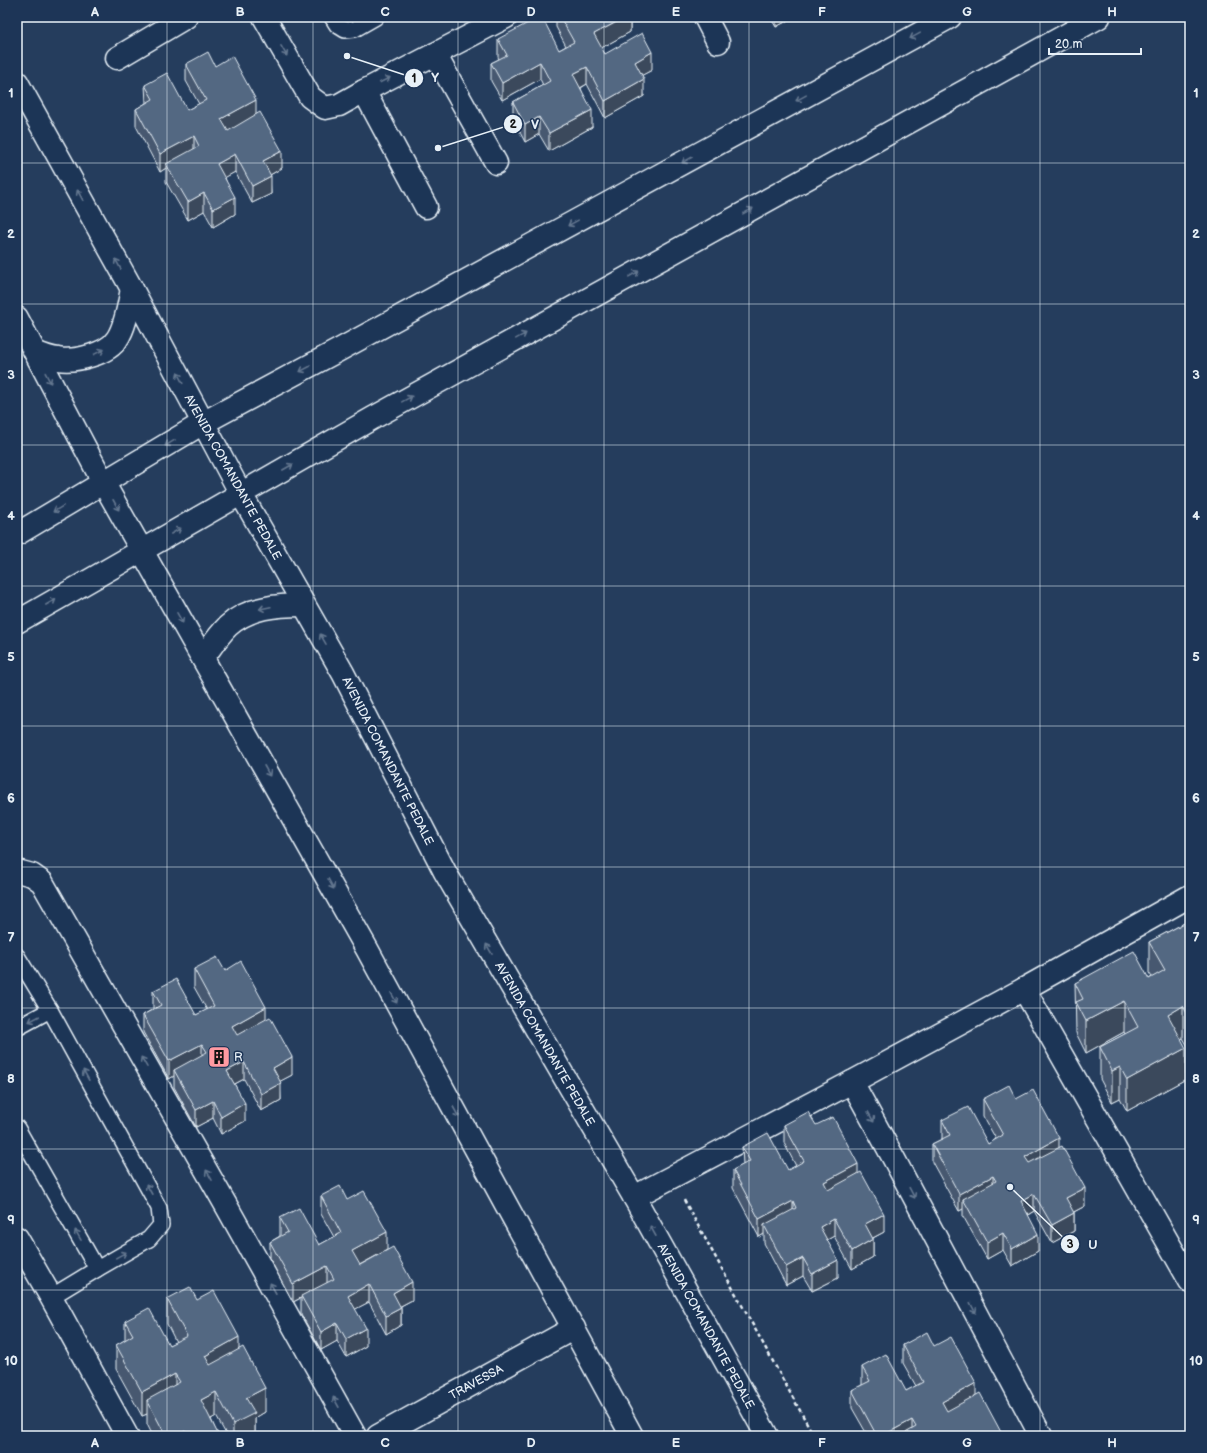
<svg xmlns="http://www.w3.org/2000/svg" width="1207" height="1453" font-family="'Balsamiq Sans',sans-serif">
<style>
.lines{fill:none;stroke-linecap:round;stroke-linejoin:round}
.lane-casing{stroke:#e8f1f8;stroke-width:18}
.street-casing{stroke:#e8f1f8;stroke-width:25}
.secondary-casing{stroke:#e8f1f8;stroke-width:25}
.path{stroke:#e8f1f8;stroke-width:2.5;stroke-dasharray:4 3;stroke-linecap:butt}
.lane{stroke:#1d3557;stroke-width:15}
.street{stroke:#1d3557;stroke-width:22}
.secondary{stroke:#1d3557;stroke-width:22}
.wall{fill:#475970;stroke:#e8f1f8}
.shaded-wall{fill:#3a485b;stroke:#e8f1f8}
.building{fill:#536782;stroke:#e8f1f8}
.oneway{stroke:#64778f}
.grid{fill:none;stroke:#e8f1f8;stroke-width:1;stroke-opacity:0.55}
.labels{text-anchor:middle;stroke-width:3;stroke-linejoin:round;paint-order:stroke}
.street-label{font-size:12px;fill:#e8f1f8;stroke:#1d3557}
.poi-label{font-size:12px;fill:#e8f1f8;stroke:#1d3557;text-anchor:start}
.leader{fill:none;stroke:#e8f1f8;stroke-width:1.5}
.callout-dot{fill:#e8f1f8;stroke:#1d3557;stroke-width:1.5}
.mark-label{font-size:12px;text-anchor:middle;font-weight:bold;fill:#111}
.callout-label{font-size:13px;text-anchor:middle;font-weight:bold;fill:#e8f1f8;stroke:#1d3557;stroke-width:3;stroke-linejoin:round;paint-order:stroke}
.neatline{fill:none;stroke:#e8f1f8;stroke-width:1.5}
.grid-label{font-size:13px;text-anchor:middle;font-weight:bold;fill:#e8f1f8}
</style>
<rect width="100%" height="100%" fill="#253d5d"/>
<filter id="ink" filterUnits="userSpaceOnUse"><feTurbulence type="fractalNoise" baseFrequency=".025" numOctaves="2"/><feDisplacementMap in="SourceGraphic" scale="8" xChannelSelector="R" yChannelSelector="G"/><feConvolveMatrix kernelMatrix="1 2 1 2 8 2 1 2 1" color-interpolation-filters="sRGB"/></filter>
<g filter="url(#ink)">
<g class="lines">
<g class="lane-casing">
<g id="lane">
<path d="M 332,17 L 337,25 L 345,30 L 355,29 L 376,17"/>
<path d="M 17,956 L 50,1010 L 159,1208 L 161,1225 L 149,1239 L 97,1269 L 51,1297"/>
<path d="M 17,1028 L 50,1010"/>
<path d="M 17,1128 L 97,1269"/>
</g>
</g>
<g class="street-casing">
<g id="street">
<path d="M 264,17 L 310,97 L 325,108 L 339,105 L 364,91 L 506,17"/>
<path d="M 705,17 L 718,42"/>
<path d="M 435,54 L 496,163"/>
<path d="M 117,58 L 186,17"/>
<path d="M 364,91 L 426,207"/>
<path d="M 17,871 L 32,875 L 42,882 L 227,1207 L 355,1436"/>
<path d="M 1190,896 L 1024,989 L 1190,1281"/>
<path d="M 852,1082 L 894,1159 L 1041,1436"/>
<path d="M 634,1197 L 852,1082 L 1024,989"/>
<path d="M 17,1238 L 51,1297 L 127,1436"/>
<path d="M 378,1436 L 574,1328"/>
</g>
</g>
<g class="secondary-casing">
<g id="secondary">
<path d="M 17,82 L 132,289 L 241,494 L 343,673 L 445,872 L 634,1197 L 767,1436"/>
<path d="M 17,318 L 103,482 L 367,949 L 632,1436"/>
<path d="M 35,352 C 42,355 50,358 58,359 C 75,362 108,354 117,339 C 126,326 129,303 132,289"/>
<path d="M 17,534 L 203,423 L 339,350 L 950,17"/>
<path d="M 17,622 L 373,418 L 1099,17"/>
<path d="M 203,658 C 211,647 218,636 228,626 C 248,607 278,605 304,605"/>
</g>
</g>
<path class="path" d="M 684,1200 L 814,1436"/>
<use href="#lane" class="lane"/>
<use href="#street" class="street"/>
<use href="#secondary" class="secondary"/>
</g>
<g class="wall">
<path d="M 556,17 L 630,17 L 630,32 L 601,48 L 605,54 L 652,70 L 642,75 L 644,96 L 605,118 L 587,84 L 581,88 L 592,127 L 549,151 L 539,134 L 525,142 L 513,119 L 513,102 L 543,85 L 540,79 L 502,100 L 491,81 L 491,63 L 499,59 L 498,57 L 498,39 L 559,50 L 566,46 L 556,27 Z"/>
<path d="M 770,17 L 794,17 L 776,27 Z"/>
<path d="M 186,64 L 215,66 L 256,115 L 282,168 L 270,175 L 271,194 L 252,203 L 235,172 L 225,177 L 235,214 L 213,227 L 204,211 L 188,220 L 166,182 L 166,168 L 160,172 L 136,126 L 136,109 L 146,103 L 145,85 L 187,110 L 199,104 L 186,81 Z"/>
<path d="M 1190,920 L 1190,1050 L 1183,1038 L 1181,1039 L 1186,1079 L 1127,1111 L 1120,1098 L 1112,1102 L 1100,1079 L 1100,1047 L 1125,1034 L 1124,1032 L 1086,1053 L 1076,1033 L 1075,983 L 1149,979 L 1152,977 L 1149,973 L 1149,942 Z"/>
<path d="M 194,969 L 225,971 L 266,1020 L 292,1075 L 280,1081 L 281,1100 L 261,1111 L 244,1079 L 235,1084 L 245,1121 L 221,1134 L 213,1118 L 196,1127 L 174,1087 L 174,1076 L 169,1079 L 143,1032 L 143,1015 L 153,1009 L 153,991 L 196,1015 L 207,1010 L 194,987 Z"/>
<path d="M 983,1099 L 1016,1099 L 1059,1147 L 1085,1206 L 1074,1212 L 1074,1231 L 1052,1243 L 1034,1211 L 1028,1215 L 1038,1251 L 1012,1266 L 1003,1250 L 987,1259 L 963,1216 L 963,1209 L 959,1211 L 932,1162 L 932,1144 L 942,1139 L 942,1120 L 988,1144 L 996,1139 L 983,1116 Z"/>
<path d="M 784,1125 L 816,1125 L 858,1174 L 884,1232 L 873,1238 L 873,1257 L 852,1269 L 834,1236 L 827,1240 L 838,1278 L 812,1291 L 803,1276 L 786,1285 L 764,1243 L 764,1234 L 759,1237 L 733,1188 L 733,1170 L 743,1165 L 742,1147 L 788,1170 L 796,1166 L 784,1143 Z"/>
<path d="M 321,1196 L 347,1200 L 387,1250 L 360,1265 L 412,1300 L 401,1306 L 401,1325 L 386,1334 L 369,1302 L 355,1309 L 366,1346 L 346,1357 L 337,1341 L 321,1350 L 301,1314 L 301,1298 L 293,1302 L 270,1259 L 270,1242 L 280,1236 L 280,1218 L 319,1245 L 334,1237 L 321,1214 Z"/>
<path d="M 167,1299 L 197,1300 L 239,1349 L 265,1412 L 255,1418 L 255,1436 L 227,1436 L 216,1416 L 211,1419 L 218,1436 L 153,1436 L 147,1424 L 147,1414 L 142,1416 L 116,1369 L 116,1345 L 125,1340 L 125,1321 L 169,1345 L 176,1342 L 167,1324 Z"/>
<path d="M 903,1345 L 934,1346 L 976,1395 L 1002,1436 L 868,1436 L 852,1408 L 852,1390 L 862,1385 L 862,1367 L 906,1391 L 916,1386 L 903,1363 Z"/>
</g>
<g class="shaded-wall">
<path d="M 626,17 L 630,17 L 630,32 L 594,52 L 594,34 Z"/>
<path d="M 776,17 L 794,17 L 776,27 Z"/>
<path d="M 652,52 L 652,70 L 635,79 L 635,62 Z"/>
<path d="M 540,62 L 540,79 L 502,100 L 502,83 Z"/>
<path d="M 587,67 L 587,84 L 573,92 L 573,74 Z"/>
<path d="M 644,79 L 644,96 L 605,118 L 605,101 Z"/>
<path d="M 256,100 L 256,118 L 221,137 L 221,119 Z"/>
<path d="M 592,110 L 592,127 L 549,151 L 549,133 Z"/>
<path d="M 539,117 L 539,134 L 525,142 L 525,125 Z"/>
<path d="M 194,136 L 194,154 L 166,164 L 166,168 L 160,172 L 160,154 Z"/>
<path d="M 282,151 L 282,168 L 263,179 L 263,161 Z"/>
<path d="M 235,154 L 235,172 L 217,182 L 217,164 Z"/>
<path d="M 271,176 L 271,194 L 252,203 L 252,186 Z"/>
<path d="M 204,193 L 204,211 L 188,220 L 188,202 Z"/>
<path d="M 235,197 L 235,214 L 213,227 L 213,209 Z"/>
<path d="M 1124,1001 L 1124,1032 L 1086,1053 L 1086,1021 Z"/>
<path d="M 1183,1006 L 1183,1038 L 1168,1046 L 1168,1015 Z"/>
<path d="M 266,1007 L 266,1025 L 232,1044 L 232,1026 Z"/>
<path d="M 202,1044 L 202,1061 L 174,1070 L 174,1076 L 169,1079 L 169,1061 Z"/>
<path d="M 1186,1048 L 1186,1079 L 1127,1111 L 1127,1080 Z"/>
<path d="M 292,1057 L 292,1075 L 273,1085 L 273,1068 Z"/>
<path d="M 244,1062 L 244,1079 L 227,1088 L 227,1071 Z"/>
<path d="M 1120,1067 L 1120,1098 L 1112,1102 L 1112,1071 Z"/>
<path d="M 281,1083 L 281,1100 L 261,1111 L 261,1094 Z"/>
<path d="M 213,1101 L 213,1118 L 196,1127 L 196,1110 Z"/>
<path d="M 245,1103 L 245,1121 L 221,1134 L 221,1117 Z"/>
<path d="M 1059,1138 L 1059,1155 L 1025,1174 L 1025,1157 Z"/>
<path d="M 858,1164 L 858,1181 L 824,1200 L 824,1182 Z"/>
<path d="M 993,1176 L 993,1193 L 963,1199 L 963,1209 L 959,1211 L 959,1194 Z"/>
<path d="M 1085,1188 L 1085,1206 L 1066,1216 L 1066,1198 Z"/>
<path d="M 1034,1194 L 1034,1211 L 1021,1219 L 1021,1201 Z"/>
<path d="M 793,1201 L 793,1218 L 764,1225 L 764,1234 L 759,1237 L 759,1219 Z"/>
<path d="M 1074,1213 L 1074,1231 L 1052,1243 L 1052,1225 Z"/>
<path d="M 884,1214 L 884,1232 L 865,1242 L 865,1224 Z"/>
<path d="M 834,1219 L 834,1236 L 820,1244 L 820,1227 Z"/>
<path d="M 387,1232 L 387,1250 L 352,1269 L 352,1251 Z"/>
<path d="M 1003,1233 L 1003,1250 L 987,1259 L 987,1242 Z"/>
<path d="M 1038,1234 L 1038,1251 L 1012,1266 L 1012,1249 Z"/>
<path d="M 873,1239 L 873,1257 L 852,1269 L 852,1251 Z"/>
<path d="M 803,1258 L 803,1276 L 786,1285 L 786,1267 Z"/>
<path d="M 838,1260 L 838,1278 L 812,1291 L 812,1274 Z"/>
<path d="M 327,1266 L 327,1284 L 293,1302 L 293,1284 Z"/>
<path d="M 412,1282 L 412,1300 L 393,1310 L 393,1293 Z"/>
<path d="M 369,1284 L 369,1302 L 348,1313 L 348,1296 Z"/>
<path d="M 401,1308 L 401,1325 L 386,1334 L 386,1316 Z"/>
<path d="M 337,1323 L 337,1341 L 321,1350 L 321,1332 Z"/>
<path d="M 366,1328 L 366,1346 L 346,1357 L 346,1339 Z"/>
<path d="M 239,1337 L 239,1362 L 205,1380 L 205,1356 Z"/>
<path d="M 175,1374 L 175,1398 L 147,1400 L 147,1414 L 142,1416 L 142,1392 Z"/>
<path d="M 976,1383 L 976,1401 L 942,1419 L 942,1402 Z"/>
<path d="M 265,1388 L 265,1412 L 255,1418 L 255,1436 L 233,1436 L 233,1424 L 246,1398 Z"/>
<path d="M 216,1392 L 216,1416 L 201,1425 L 201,1400 Z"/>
<path d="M 912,1420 L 912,1436 L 882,1436 Z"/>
<path d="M 185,1431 L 185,1436 L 177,1436 Z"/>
</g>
<g class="building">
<path d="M 539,17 L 542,17 L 559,50 L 574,42 L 560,17 L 626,17 L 594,34 L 605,54 L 642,33 L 652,52 L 635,62 L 644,79 L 605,101 L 587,67 L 573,74 L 592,110 L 549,133 L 539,117 L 525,125 L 513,102 L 550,81 L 540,62 L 502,83 L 491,63 L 507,55 L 498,39 Z"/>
<path d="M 208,52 L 215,66 L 232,56 L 256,100 L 221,119 L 228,131 L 260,112 L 282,151 L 263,161 L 271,176 L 252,186 L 235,154 L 217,164 L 235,197 L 213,209 L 204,193 L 188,202 L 166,164 L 199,146 L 194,136 L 160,154 L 136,109 L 153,99 L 145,85 L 167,73 L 187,110 L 206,100 L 186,64 Z"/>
<path d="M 1190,920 L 1190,1019 L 1183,1006 L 1168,1015 L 1186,1048 L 1127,1080 L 1120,1067 L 1112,1071 L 1100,1047 L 1138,1027 L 1124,1001 L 1086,1021 L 1076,1002 L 1083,999 L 1075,983 L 1134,951 L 1149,979 L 1165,970 L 1149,942 Z"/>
<path d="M 217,957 L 225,971 L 241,961 L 266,1007 L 232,1026 L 237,1035 L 270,1017 L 292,1057 L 273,1068 L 281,1083 L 261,1094 L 244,1062 L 227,1071 L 245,1103 L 221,1117 L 213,1101 L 196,1110 L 174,1070 L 207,1052 L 202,1044 L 169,1061 L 143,1015 L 161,1005 L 153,991 L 176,979 L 196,1015 L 214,1006 L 194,969 Z"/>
<path d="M 1009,1085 L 1016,1099 L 1033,1090 L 1059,1138 L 1025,1157 L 1029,1163 L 1062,1146 L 1085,1188 L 1066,1198 L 1074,1213 L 1052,1225 L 1034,1194 L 1021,1201 L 1038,1234 L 1012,1249 L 1003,1233 L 987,1242 L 963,1199 L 996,1181 L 993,1176 L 959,1194 L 932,1144 L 950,1135 L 942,1120 L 968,1107 L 988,1144 L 1003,1135 L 983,1099 Z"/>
<path d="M 808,1112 L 816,1125 L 833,1117 L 858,1164 L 824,1182 L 828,1190 L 861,1172 L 884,1214 L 865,1224 L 873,1239 L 852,1251 L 834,1219 L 820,1227 L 838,1260 L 812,1274 L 803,1258 L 786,1267 L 764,1225 L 796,1208 L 793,1201 L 759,1219 L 733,1170 L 750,1161 L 742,1147 L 768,1133 L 788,1170 L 804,1161 L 784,1125 Z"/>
<path d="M 340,1186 L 347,1200 L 364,1191 L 387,1232 L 352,1251 L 360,1265 L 393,1247 L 412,1282 L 393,1293 L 401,1308 L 386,1316 L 369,1284 L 348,1296 L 366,1328 L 346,1339 L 337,1323 L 321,1332 L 301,1296 L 334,1279 L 327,1266 L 293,1284 L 270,1242 L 288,1232 L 280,1218 L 299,1208 L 319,1245 L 341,1233 L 321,1196 Z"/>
<path d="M 190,1287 L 197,1300 L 214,1291 L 239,1337 L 205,1356 L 210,1365 L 243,1347 L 265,1388 L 246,1398 L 255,1413 L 233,1424 L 216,1392 L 201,1400 L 218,1434 L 214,1436 L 188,1436 L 185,1431 L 177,1436 L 166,1436 L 147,1400 L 180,1382 L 175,1374 L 142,1392 L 116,1345 L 133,1335 L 125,1321 L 149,1308 L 169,1345 L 187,1336 L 167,1299 Z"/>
<path d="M 927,1332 L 934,1346 L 951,1337 L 976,1383 L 942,1402 L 947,1411 L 980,1393 L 1002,1434 L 998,1436 L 900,1436 L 916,1427 L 912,1420 L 882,1436 L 877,1436 L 852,1390 L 870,1381 L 862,1367 L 886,1354 L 906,1391 L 923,1382 L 903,1345 Z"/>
</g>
<defs><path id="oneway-shaft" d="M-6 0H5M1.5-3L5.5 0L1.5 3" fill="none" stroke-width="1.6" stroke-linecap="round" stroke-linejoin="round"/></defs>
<g class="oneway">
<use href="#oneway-shaft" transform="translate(915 36) rotate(151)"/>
<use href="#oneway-shaft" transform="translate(284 51) rotate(60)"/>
<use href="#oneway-shaft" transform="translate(385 80) rotate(-27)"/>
<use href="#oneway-shaft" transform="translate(801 98) rotate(151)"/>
<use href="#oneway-shaft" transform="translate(687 160) rotate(151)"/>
<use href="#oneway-shaft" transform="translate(80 195) rotate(-119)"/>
<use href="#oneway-shaft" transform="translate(748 211) rotate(-29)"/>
<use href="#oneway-shaft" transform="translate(573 223) rotate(151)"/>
<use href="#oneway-shaft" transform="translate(118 264) rotate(-119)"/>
<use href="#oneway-shaft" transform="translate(634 274) rotate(-29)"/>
<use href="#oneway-shaft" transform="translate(521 336) rotate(-29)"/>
<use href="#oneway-shaft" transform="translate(99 352) rotate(-26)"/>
<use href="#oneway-shaft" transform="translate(305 369) rotate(152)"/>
<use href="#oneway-shaft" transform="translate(48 378) rotate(62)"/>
<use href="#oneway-shaft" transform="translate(180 378) rotate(-118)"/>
<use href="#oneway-shaft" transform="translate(407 399) rotate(-29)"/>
<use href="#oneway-shaft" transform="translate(170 443) rotate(149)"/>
<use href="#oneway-shaft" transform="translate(288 467) rotate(-30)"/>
<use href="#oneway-shaft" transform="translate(116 505) rotate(61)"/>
<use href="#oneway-shaft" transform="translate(58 509) rotate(149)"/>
<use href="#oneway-shaft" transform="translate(176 531) rotate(-30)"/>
<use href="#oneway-shaft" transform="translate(51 602) rotate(-30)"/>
<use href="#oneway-shaft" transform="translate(265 608) rotate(168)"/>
<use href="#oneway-shaft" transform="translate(180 618) rotate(60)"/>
<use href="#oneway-shaft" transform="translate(323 639) rotate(-120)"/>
<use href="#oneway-shaft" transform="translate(267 771) rotate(61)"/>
<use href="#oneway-shaft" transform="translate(331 884) rotate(61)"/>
<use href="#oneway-shaft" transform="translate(489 949) rotate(-120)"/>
<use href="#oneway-shaft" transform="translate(394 998) rotate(61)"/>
<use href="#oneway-shaft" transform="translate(34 1019) rotate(152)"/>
<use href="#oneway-shaft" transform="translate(144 1062) rotate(-120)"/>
<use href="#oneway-shaft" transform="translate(86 1075) rotate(-119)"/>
<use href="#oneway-shaft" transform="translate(456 1112) rotate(61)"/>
<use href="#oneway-shaft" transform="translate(871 1117) rotate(61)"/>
<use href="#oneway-shaft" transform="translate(209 1175) rotate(-120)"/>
<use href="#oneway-shaft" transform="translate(149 1189) rotate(-119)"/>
<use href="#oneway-shaft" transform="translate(912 1193) rotate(62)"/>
<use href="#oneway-shaft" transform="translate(653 1231) rotate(-119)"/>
<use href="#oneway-shaft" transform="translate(78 1235) rotate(-120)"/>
<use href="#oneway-shaft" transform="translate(121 1255) rotate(-29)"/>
<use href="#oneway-shaft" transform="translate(273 1288) rotate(-119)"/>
<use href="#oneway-shaft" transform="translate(973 1308) rotate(62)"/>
<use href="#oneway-shaft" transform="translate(336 1402) rotate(-119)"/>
</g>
</g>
<path class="grid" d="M 167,17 L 167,1436M 313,17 L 313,1436M 458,17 L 458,1436M 604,17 L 604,1436M 749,17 L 749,1436M 894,17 L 894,1436M 1040,17 L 1040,1436M 17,163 L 1190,163M 17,304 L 1190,304M 17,445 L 1190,445M 17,586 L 1190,586M 17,726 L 1190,726M 17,867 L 1190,867M 17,1008 L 1190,1008M 17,1149 L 1190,1149M 17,1290 L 1190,1290"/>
<defs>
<g id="building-square" transform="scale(1.15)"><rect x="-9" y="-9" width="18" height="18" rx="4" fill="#ff9aa2" stroke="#1d3557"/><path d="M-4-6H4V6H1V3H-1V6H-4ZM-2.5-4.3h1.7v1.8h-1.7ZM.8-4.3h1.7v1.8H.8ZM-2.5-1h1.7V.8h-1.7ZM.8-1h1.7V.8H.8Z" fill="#111"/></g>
</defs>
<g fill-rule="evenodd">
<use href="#building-square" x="219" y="1057"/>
</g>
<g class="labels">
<g class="street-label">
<text transform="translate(233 477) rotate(61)" y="4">AVENIDA COMANDANTE PEDALE</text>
<text transform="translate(388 761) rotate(63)" y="4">AVENIDA COMANDANTE PEDALE</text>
<text transform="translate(545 1044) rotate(60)" y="4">AVENIDA COMANDANTE PEDALE</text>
<text transform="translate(706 1326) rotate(61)" y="4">AVENIDA COMANDANTE PEDALE</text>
<text transform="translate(476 1382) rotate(-29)" y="4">TRAVESSA</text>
</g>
<g class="poi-label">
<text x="234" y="1061">R</text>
</g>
</g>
<path class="leader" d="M347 56L414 78M438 148L513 124M1010 1187L1070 1244"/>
<g class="callout-dot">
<circle cx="347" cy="56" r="4"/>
<circle cx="438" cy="148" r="4"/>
<circle cx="1010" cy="1187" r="4"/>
<circle cx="414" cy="78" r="10"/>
<circle cx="513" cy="124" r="10"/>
<circle cx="1070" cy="1244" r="10"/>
</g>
<g class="mark-label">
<text x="414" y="82">1</text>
<text x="513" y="128">2</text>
<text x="1070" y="1248">3</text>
</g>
<g class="callout-label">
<text x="435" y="82">Y</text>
<text x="535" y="129">V</text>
<text x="1093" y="1249">U</text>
</g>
<rect width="1207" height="1453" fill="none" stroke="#1d3557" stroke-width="44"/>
<path d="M1049 48v6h92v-6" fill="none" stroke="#e8f1f8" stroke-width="2"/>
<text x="1055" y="48" font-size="12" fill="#e8f1f8" stroke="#1d3557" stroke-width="3" paint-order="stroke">20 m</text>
<rect x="22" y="22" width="1163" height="1409" class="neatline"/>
<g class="grid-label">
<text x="95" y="16">A</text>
<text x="240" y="16">B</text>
<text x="385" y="16">C</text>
<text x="531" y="16">D</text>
<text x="676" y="16">E</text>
<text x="822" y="16">F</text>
<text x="967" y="16">G</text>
<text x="1112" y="16">H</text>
<text x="11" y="97">1</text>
<text x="1196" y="97">1</text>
<text x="11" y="238">2</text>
<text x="1196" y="238">2</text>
<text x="11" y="379">3</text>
<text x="1196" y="379">3</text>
<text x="11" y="520">4</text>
<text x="1196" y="520">4</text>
<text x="11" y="661">5</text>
<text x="1196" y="661">5</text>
<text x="11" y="802">6</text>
<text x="1196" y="802">6</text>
<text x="11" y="942">7</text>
<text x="1196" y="942">7</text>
<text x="11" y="1083">8</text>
<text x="1196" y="1083">8</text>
<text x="11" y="1224">9</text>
<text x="1196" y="1224">9</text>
<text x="11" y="1365">10</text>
<text x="1196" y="1365">10</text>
<text x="95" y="1447">A</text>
<text x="240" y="1447">B</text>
<text x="385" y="1447">C</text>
<text x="531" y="1447">D</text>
<text x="676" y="1447">E</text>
<text x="822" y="1447">F</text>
<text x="967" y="1447">G</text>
<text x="1112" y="1447">H</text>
</g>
</svg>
